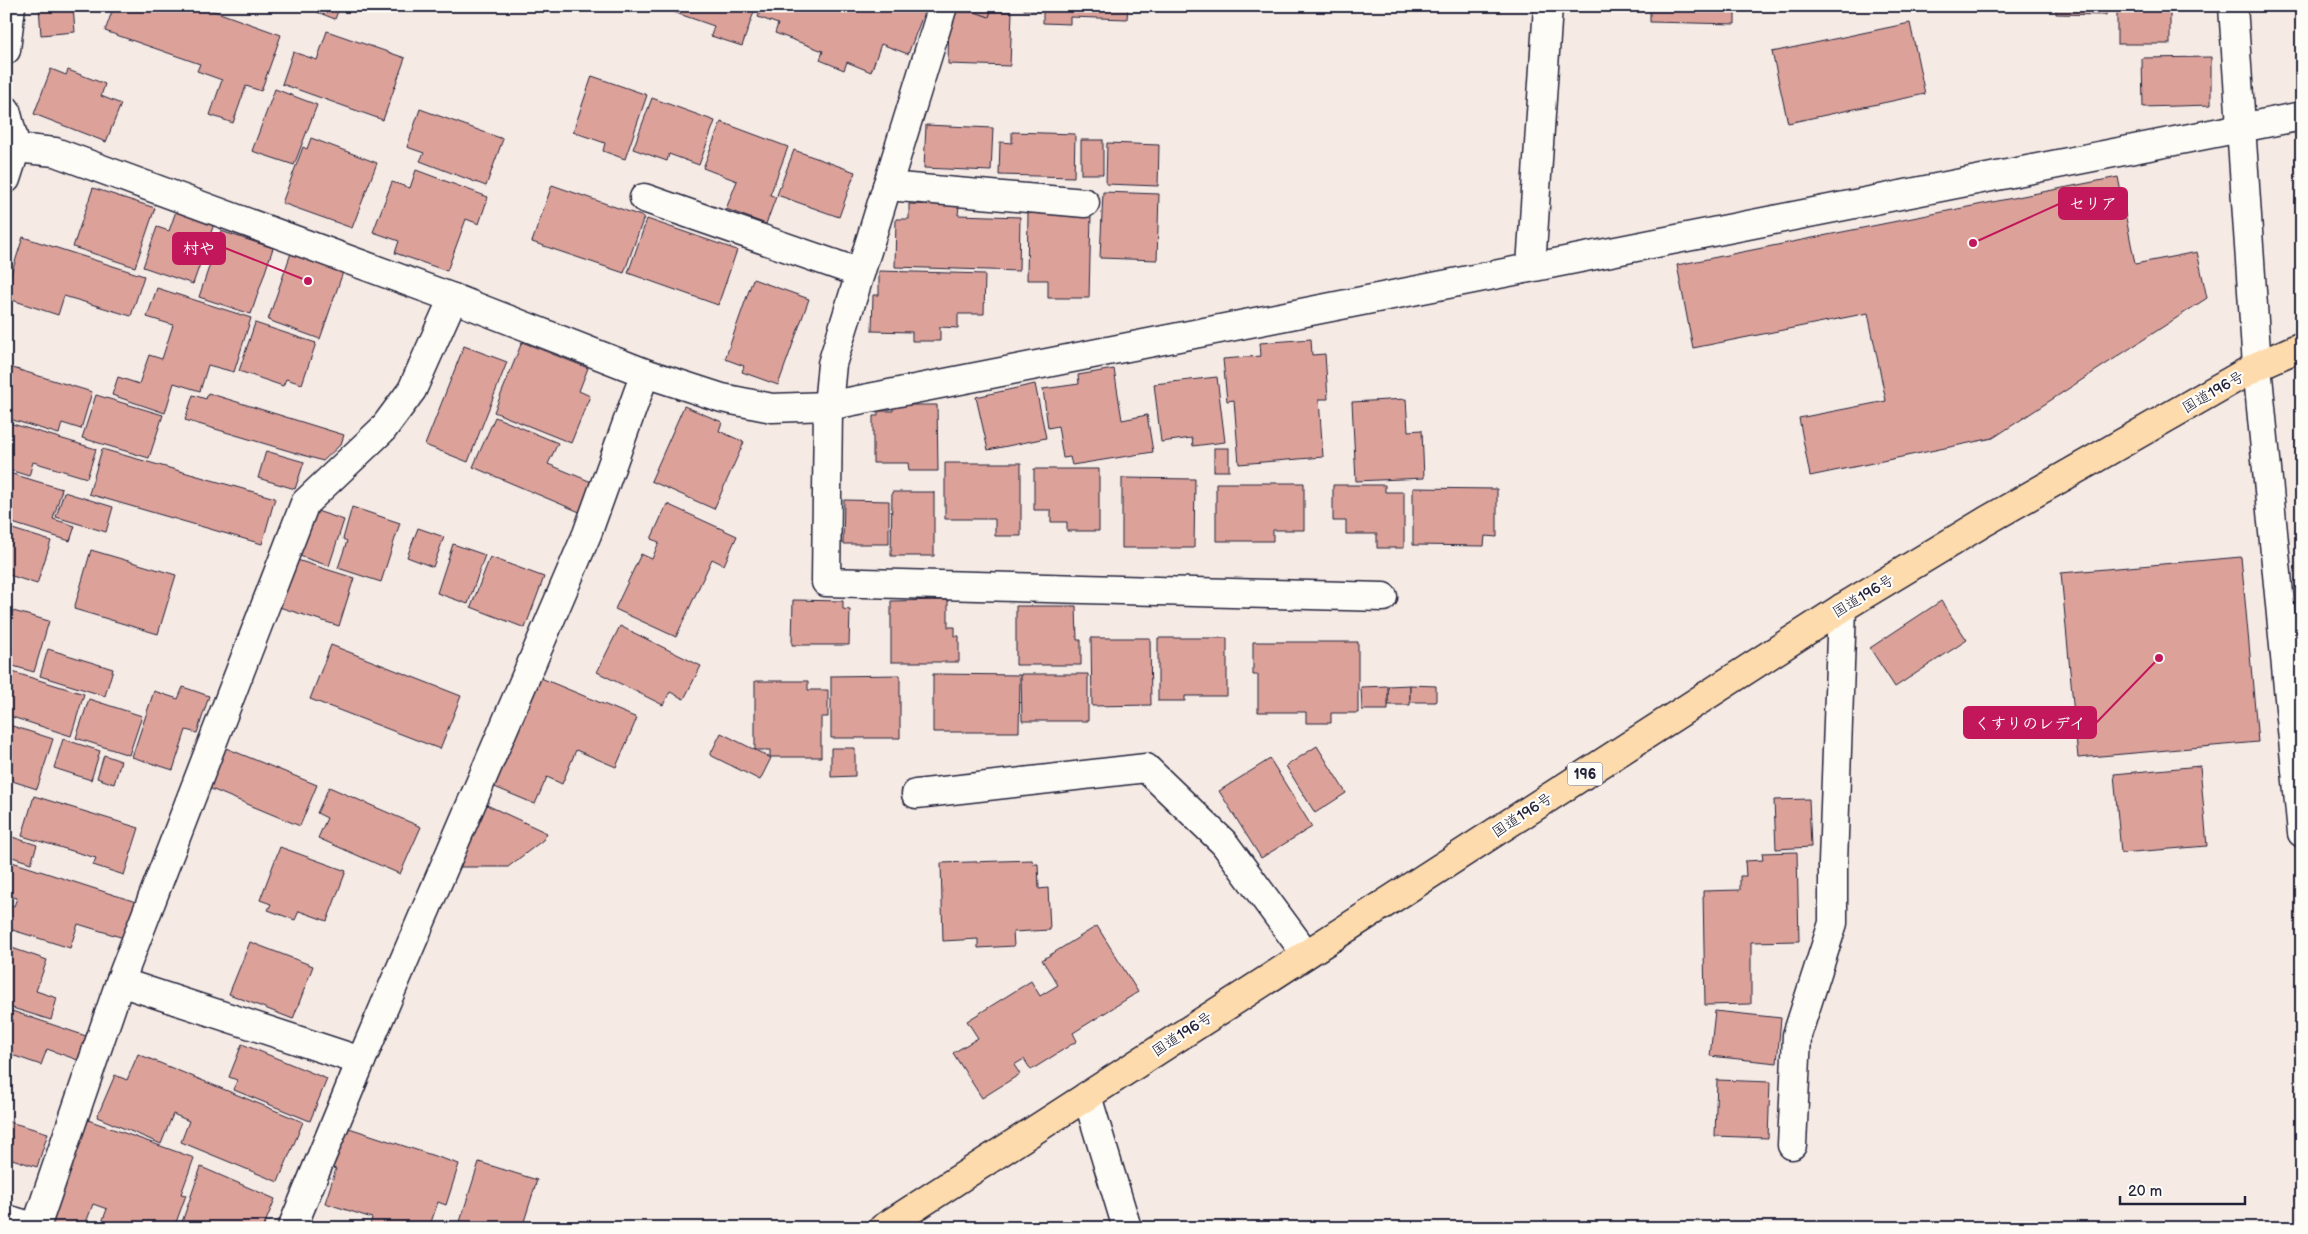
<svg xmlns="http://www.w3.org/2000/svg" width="2308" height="1234" font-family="'Balsamiq Sans','Klee One',sans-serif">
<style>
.building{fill:#dca29a;stroke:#22223b}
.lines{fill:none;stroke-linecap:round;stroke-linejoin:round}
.minor-casing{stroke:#22223b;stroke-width:31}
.highway-casing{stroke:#22223b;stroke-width:31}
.minor{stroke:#fdfcf7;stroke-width:28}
.highway{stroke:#fedbac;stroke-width:28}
.labels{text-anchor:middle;stroke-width:4.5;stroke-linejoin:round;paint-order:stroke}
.shield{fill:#fdfcf7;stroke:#646373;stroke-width:1}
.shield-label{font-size:14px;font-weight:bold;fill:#22223b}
.street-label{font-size:15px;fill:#22223b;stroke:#fdfcf7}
.leader{fill:none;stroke:#c2185b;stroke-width:2}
.callout-dot{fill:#c2185b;stroke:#fdfcf7;stroke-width:2}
.callout{fill:#c2185b;stroke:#c2185b;stroke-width:2}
.callout-label{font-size:16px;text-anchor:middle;font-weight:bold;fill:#fff}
</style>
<rect width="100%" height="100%" fill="#f6eae4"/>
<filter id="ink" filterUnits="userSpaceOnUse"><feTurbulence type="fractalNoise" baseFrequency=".02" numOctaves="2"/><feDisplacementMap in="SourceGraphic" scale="10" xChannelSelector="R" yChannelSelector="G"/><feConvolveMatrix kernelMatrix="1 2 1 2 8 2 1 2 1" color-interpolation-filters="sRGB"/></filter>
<g filter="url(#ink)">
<g class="building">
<path d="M 39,6 L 73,6 L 75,32 L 41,35 Z"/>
<path d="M 114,6 L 200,6 L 281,35 L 261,91 L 246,86 L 233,123 L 210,115 L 222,80 L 197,71 L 200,64 L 105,31 Z"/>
<path d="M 319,6 L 340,6 L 335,19 L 317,12 Z"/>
<path d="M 656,6 L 756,6 L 742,46 L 711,36 L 714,26 Z"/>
<path d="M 762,6 L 916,6 L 925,10 L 908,54 L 881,44 L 871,72 L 847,62 L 844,70 L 820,60 L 823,51 L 775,33 L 778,24 L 758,17 Z"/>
<path d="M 955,6 L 993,6 L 989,17 Z"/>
<path d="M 1024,6 L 1128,6 L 1127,19 L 1070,17 L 1070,24 L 1043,23 L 1043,10 L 1024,10 Z"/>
<path d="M 1650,6 L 1735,6 L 1735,24 L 1650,22 Z"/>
<path d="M 2056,6 L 2107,6 L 2106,15 L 2056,14 Z"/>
<rect x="2117" y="6" width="53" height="38"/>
<path d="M 991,11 L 1012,12 L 1010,66 L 948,64 L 949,12 L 975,12 L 989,17 Z"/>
<path d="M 1910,23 L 1925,94 L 1788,123 L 1772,52 Z"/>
<path d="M 327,31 L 405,58 L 383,120 L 282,84 L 293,52 L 317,60 Z"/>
<path d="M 2211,57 L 2211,105 L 2143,107 L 2142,58 Z"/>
<path d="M 51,69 L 66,75 L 68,70 L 105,84 L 101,96 L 121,104 L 106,142 L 34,114 Z"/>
<path d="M 592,76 L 647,95 L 625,159 L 603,151 L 605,143 L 573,132 Z"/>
<path d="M 275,89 L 317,105 L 294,165 L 252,151 Z"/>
<path d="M 652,98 L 715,121 L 699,165 L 669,154 L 667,161 L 633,149 Z"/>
<path d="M 420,109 L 503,139 L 486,186 L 420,161 L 424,153 L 407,147 Z"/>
<path d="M 721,122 L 788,147 L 770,195 L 776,197 L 766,224 L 726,209 L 737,181 L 703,168 Z"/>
<path d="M 926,125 L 993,128 L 991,171 L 924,168 Z"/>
<path d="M 1012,132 L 1075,134 L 1074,177 L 999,175 L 1000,142 L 1012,143 Z"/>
<path d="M 311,138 L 377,163 L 352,228 L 282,203 L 303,147 L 307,149 Z"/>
<rect x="1081" y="140" width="22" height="34"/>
<path d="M 1107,143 L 1159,145 L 1158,186 L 1106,184 Z"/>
<path d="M 794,150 L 855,172 L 839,217 L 777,195 Z"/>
<path d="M 416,170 L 488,197 L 479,224 L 466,219 L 447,271 L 395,253 L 399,241 L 373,232 L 392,182 L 410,188 Z"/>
<path d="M 2118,177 L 2135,264 L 2197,252 L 2207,298 L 1993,438 L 1810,476 L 1799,418 L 1886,401 L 1868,313 L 1693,348 L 1677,265 Z"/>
<path d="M 552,185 L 644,217 L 624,273 L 532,242 Z"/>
<path d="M 93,188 L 155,208 L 135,267 L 73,247 Z"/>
<path d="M 1103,192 L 1159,194 L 1157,260 L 1100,258 Z"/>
<path d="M 909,204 L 959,205 L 958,215 L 1020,217 L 1019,271 L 895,267 L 896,219 L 909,219 Z"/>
<path d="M 176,211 L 214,224 L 193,284 L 143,267 L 157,227 L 169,231 Z"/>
<path d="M 1028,213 L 1091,215 L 1089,298 L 1048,298 L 1048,280 L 1027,280 Z"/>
<path d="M 647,219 L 737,250 L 718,305 L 628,273 Z"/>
<path d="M 221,231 L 273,248 L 251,314 L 199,297 Z"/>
<path d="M 23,237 L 144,276 L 131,316 L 64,296 L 58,315 L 6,298 L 6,290 Z"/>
<path d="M 291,253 L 343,272 L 320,339 L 268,320 Z"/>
<path d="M 879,271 L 985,274 L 984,314 L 958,314 L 958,328 L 940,327 L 940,341 L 912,341 L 912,332 L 872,331 L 873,295 L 879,295 Z"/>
<path d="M 753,279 L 809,299 L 778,385 L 742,372 L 744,366 L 725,359 Z"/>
<path d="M 157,288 L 251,318 L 234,372 L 208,365 L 200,391 L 174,383 L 165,413 L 112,395 L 118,377 L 139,384 L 149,355 L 162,359 L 173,325 L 147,317 Z"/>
<path d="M 255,323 L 316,343 L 302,384 L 286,379 L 283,386 L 239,371 Z"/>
<path d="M 1311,339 L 1312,355 L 1325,354 L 1328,399 L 1319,399 L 1323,457 L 1239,464 L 1234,400 L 1227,401 L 1223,359 L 1261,356 L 1260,343 Z"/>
<path d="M 522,342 L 588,368 L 579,391 L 590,396 L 571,443 L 494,412 Z"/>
<path d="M 464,346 L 507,362 L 468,462 L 425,445 Z"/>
<path d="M 6,366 L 92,392 L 81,429 L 62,423 L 59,434 L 6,418 Z"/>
<path d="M 1114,369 L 1122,420 L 1147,415 L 1153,452 L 1072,465 L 1070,457 L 1063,458 L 1058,426 L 1048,428 L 1043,389 L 1079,384 L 1078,375 Z"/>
<path d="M 1217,377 L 1225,442 L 1193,446 L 1192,438 L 1161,442 L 1154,384 Z"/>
<path d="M 1035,384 L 1046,438 L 988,450 L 976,397 Z"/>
<path d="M 208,393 L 344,435 L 341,444 L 323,461 L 185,420 L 193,395 L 206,399 Z"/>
<path d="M 96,395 L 163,415 L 149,458 L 82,438 Z"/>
<path d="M 1406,399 L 1408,431 L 1422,430 L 1424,478 L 1356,481 L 1352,402 Z"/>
<path d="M 893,405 L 937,405 L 938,471 L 909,471 L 908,463 L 873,463 L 873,416 L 878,416 L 878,411 L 893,411 Z"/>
<path d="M 684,406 L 722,422 L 719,431 L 744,442 L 714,509 L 651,481 Z"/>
<path d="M 495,417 L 558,443 L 548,464 L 594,483 L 582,513 L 473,467 Z"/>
<path d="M 6,422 L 96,449 L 87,478 L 33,462 L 29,476 L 6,469 Z"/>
<rect x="1214" y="448" width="15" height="23"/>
<path d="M 102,449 L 275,498 L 262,544 L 89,494 Z"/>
<path d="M 266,451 L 304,462 L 295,489 L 258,478 Z"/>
<path d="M 945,463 L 1021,463 L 1021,536 L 995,536 L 995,519 L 945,519 Z"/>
<path d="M 1034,469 L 1099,469 L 1099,531 L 1067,531 L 1067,522 L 1051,522 L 1051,510 L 1034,510 Z"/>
<path d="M 6,472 L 62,489 L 53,519 L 75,526 L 70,541 L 6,521 Z"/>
<path d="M 1122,478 L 1195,479 L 1194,548 L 1122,548 Z"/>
<path d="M 1216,483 L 1304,483 L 1304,530 L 1273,530 L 1273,541 L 1216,541 Z"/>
<path d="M 1333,485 L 1385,485 L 1385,492 L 1404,492 L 1404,548 L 1377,548 L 1377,534 L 1346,534 L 1346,521 L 1333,521 Z"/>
<path d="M 1413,488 L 1497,489 L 1497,537 L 1485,536 L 1484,546 L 1413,545 Z"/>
<path d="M 64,492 L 113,507 L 106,532 L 56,517 Z"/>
<path d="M 892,492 L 934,492 L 934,556 L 891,556 Z"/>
<path d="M 844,500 L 889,501 L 889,544 L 843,544 Z"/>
<path d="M 667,504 L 737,536 L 724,565 L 712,559 L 676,637 L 615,609 L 641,554 L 652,559 L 659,542 L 651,539 Z"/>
<path d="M 305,507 L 344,520 L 329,566 L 291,553 Z"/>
<path d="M 352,507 L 400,523 L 381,582 L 338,568 L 347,541 L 343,539 Z"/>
<path d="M 6,527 L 51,541 L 37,584 L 6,574 Z"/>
<path d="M 418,528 L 444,537 L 433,567 L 407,557 Z"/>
<path d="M 453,544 L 485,555 L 468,604 L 437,593 Z"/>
<path d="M 91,550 L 176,575 L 158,634 L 74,609 Z"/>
<path d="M 490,557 L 544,577 L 525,628 L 471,607 Z"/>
<path d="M 2241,557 L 2258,742 L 2078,758 L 2061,573 Z"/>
<path d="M 294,559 L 354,578 L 339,626 L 279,607 Z"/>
<path d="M 793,600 L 843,601 L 843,609 L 850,610 L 849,645 L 792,645 Z"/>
<path d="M 948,600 L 948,627 L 955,627 L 955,636 L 959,636 L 959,662 L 891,662 L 891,601 Z"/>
<path d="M 1941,601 L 1967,640 L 1895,687 L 1870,648 Z"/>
<path d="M 1016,606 L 1076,606 L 1077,640 L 1081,640 L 1081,665 L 1016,665 Z"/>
<path d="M 6,609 L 49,621 L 34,672 L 6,664 Z"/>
<path d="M 620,626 L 701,666 L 684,699 L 670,692 L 663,705 L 597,672 Z"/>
<path d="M 1091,638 L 1150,638 L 1151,705 L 1092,706 Z"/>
<path d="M 1158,638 L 1227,638 L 1227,696 L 1185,696 L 1185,701 L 1158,701 Z"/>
<path d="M 1253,642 L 1358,642 L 1358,713 L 1331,713 L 1331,723 L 1306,723 L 1306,712 L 1258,712 L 1258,675 L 1253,675 Z"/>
<path d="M 331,645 L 461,696 L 440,749 L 310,699 Z"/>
<path d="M 48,649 L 113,669 L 105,696 L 40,676 Z"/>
<path d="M 6,670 L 84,694 L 71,736 L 6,715 Z"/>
<path d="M 933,674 L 1020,675 L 1019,732 L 933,732 Z"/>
<path d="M 1021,674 L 1088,674 L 1088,721 L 1022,721 Z"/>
<path d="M 900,675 L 900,738 L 831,738 L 831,676 Z"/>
<path d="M 536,676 L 637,718 L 616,767 L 576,750 L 562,784 L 547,777 L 535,804 L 490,785 Z"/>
<path d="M 755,681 L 808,681 L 808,690 L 828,690 L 828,717 L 821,717 L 821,757 L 770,757 L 770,750 L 755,750 Z"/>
<path d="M 1410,685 L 1410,705 L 1388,705 L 1388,686 Z"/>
<path d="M 1410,685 L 1436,686 L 1436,702 L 1410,702 Z"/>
<path d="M 1388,686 L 1388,710 L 1362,710 L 1361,687 Z"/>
<path d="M 183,687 L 209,696 L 197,733 L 186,730 L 173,770 L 132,757 L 154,691 L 178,699 Z"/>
<path d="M 89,699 L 142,716 L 129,755 L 76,738 Z"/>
<path d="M 6,724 L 53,739 L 37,789 L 6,779 Z"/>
<path d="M 721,733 L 771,758 L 760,780 L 710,755 Z"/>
<path d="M 63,739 L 100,751 L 91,780 L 54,768 Z"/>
<path d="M 221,746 L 317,785 L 300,826 L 204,786 Z"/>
<path d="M 1317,746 L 1346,793 L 1315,813 L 1286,766 Z"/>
<path d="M 831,748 L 855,748 L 855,776 L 831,777 Z"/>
<path d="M 104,755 L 121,761 L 114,784 L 97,778 Z"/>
<path d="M 1270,759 L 1312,827 L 1261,858 L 1219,791 Z"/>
<path d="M 2200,766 L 2207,846 L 2121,853 L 2114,774 Z"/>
<path d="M 329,787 L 421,827 L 400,874 L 318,838 L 327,818 L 317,813 Z"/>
<path d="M 34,796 L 139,828 L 124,875 L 93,865 L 96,858 L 22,836 Z"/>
<path d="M 1809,799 L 1811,847 L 1776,849 L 1774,800 Z"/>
<path d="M 476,800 L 547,833 L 543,840 L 508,867 L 449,867 Z"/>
<path d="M 6,835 L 37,845 L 31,863 L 6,855 Z"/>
<path d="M 280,847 L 346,871 L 327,921 L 299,911 L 295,920 L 268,910 L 271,904 L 260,900 Z"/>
<path d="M 1797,852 L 1799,941 L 1751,942 L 1751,1004 L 1705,1005 L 1703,891 L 1740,890 L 1740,876 L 1746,876 L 1745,861 L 1763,860 L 1762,853 Z"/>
<path d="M 6,860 L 139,903 L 127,939 L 78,924 L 70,948 L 6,928 L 6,904 L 14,906 L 17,898 L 6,895 Z"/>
<path d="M 1032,860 L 1033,864 L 1038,864 L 1039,889 L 1048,888 L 1050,930 L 1013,932 L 1014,946 L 978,948 L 978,939 L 943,941 L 941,863 Z"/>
<path d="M 1097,926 L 1138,992 L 1073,1033 L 1077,1041 L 1031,1070 L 1024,1059 L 1014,1065 L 1020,1074 L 982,1098 L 953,1053 L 978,1038 L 967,1021 L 1031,981 L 1040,996 L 1058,985 L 1042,960 Z"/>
<path d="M 250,942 L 313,966 L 293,1019 L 229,994 Z"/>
<path d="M 6,946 L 47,960 L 36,991 L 57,998 L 51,1020 L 6,1006 Z"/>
<path d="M 6,1009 L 86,1036 L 78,1060 L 47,1049 L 41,1065 L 6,1053 Z"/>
<path d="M 1715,1011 L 1781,1018 L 1777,1063 L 1710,1056 Z"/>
<path d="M 242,1044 L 327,1079 L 310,1121 L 234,1090 L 237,1080 L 229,1077 Z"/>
<path d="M 138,1054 L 303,1122 L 278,1182 L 181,1142 L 189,1121 L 173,1114 L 161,1144 L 97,1117 L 115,1075 L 127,1080 Z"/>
<path d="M 1717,1080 L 1770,1082 L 1768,1138 L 1715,1136 Z"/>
<path d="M 88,1120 L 194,1158 L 181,1194 L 186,1195 L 174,1228 L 107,1228 L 101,1225 L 107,1209 L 93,1204 L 84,1228 L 63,1228 L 51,1223 Z"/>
<path d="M 6,1121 L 48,1133 L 37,1167 L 9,1158 L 6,1167 Z"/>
<path d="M 343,1126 L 459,1164 L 446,1205 L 438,1202 L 429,1228 L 369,1228 L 372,1218 L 325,1203 L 336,1169 L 329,1167 Z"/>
<path d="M 479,1162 L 537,1180 L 522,1228 L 458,1228 Z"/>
<path d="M 201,1167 L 275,1199 L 263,1228 L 180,1228 Z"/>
</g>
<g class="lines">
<g class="minor-casing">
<g id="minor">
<path d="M 943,6 L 832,364 L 828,406 L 826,582 L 1383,597"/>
<path d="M 2233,6 L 2257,366 L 2302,833"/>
<path d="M 6,50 L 11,6"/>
<path d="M 6,110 L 16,148"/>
<path d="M 16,148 L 55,152 L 453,298 L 645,373 L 722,398 L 772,408 L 828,406 L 2302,116"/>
<path d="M 6,179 L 16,148"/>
<path d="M 887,186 L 1085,203"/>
<path d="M 644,198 L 860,273"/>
<path d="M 1531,267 L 1548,6"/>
<path d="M 916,794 L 1146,768 L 1224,843 L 1306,954"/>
<path d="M 120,982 L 361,1061"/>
<path d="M 1087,1096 L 1127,1228"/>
<path d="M 1792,1145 L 1797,1035 L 1833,923 L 1833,863 L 1842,608"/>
<path d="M 6,1219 L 37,1228"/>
<path d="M 36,1227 L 120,982 L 305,503 L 383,429 L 412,390 L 453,298"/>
<path d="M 292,1228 L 361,1061 L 587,534 L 645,373"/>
</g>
</g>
<g class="highway-casing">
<path id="highway" d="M 883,1228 L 1842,608 L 1986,521 L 2257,366 L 2302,346"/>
</g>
<use href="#minor" class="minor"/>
<use href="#highway" class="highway"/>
</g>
</g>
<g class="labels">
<rect class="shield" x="1567.5" y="762.5" width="35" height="23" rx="4"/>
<g class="shield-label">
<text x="1585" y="779">196</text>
</g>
<g class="street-label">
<text transform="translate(2213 392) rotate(-30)" y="5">国道196号</text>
<text transform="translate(1863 596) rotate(-31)" y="5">国道196号</text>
<text transform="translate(1522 815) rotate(-33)" y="5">国道196号</text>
<text transform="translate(1182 1034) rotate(-33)" y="5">国道196号</text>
</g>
</g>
<path class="leader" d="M1973 243L2059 204M308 281L225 248M2159 658L2096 723"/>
<g class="callout-dot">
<circle cx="1973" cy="243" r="5"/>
<circle cx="308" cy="281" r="5"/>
<circle cx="2159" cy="658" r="5"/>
</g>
<g class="callout">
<rect x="2059" y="188" width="68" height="31" rx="5"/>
<rect x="173" y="233" width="52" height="31" rx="5"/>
<rect x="1964" y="707" width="132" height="31" rx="5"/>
</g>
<g class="callout-label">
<text x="2093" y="209">セリア</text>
<text x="199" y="254">村や</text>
<text x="2030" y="729">くすりのレデイ</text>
</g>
<rect width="2308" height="1234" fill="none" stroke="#fdfcf7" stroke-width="25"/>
<rect x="12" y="12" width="2283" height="1209" fill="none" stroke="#22223b" stroke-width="2" filter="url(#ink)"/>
<path d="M2120 1196v8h125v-8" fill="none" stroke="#22223b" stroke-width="2.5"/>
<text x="2128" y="1196" font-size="15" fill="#22223b" stroke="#fdfcf7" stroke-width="4" paint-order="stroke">20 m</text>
</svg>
